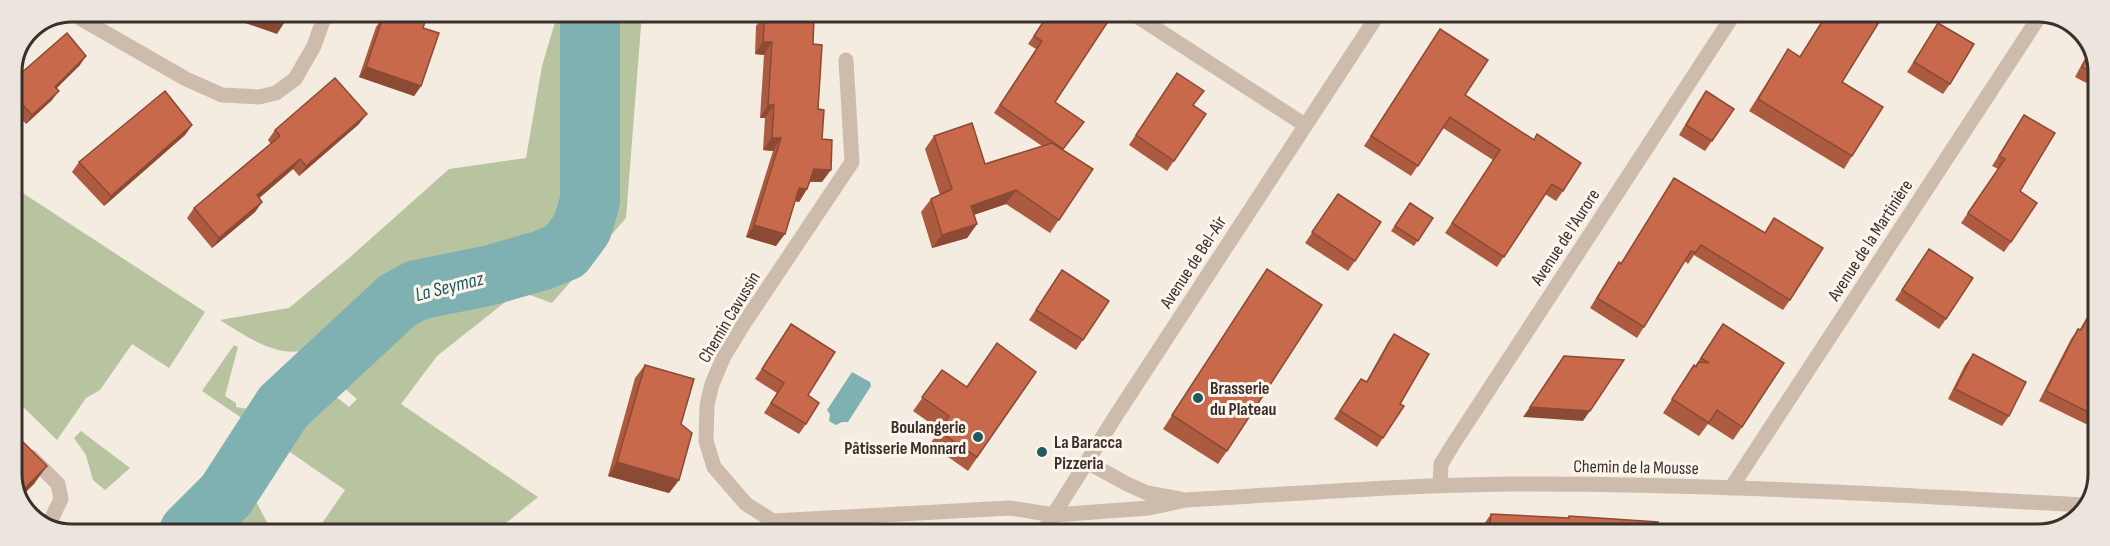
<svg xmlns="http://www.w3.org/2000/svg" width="2110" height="546" font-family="'Sofia Sans Condensed',sans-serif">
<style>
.green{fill:#b8c4a0}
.water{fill:#7fb0b2}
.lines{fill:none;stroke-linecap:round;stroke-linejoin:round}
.river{stroke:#7fb0b2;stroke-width:60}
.minor{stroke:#cdbbac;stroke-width:15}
.wall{fill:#ac5a40}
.shaded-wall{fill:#8c4a34}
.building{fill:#c8694b;stroke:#8c4a34;stroke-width:1.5}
.poi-dot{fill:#1f5a5e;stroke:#fbf5ee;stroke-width:2}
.labels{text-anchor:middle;stroke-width:6;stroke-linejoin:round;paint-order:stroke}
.street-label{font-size:18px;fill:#3b302b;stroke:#fbf5ee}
.poi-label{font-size:18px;font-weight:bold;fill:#3b302b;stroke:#fbf5ee;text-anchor:start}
.water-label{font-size:20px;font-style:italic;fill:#1f5a5e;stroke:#fbf5ee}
.rim{fill:none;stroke:#3b302b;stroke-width:3}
</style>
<rect width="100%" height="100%" fill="#f4ebe1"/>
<g class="green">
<path d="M 558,12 L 642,13 L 626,218 L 552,303 L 519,291 L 437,356 L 401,404 L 538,497 L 495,532 L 316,532 L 345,490 L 284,448 L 330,392 L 349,407 L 357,399 L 314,362 L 326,351 L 326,343 L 306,344 L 308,350 C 275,358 246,336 220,320 L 289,308 L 348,259 L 449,169 L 526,158 L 542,66 Z"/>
<path d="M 12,186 L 205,312 L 169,368 L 132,344 L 100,390 L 86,398 L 57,440 L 12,396 Z"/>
<path d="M 234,345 L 238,347 L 225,396 L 236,403 L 236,407 L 255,410 L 246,421 L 202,391 Z"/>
<path d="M 81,431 L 130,468 L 105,490 L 93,480 L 86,455 L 74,438 Z"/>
<path d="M 250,490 L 272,532 L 178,532 Z"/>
</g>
<path class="water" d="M 852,372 L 870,382 L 871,386 L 848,422 L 842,422 L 836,425 L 829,421 L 830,414 L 827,410 Z"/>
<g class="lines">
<path class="river" d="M 189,532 L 226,495 L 283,407 L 397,301 L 417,290 L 491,275 L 543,260 L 565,251 L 582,228 L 590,201 L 590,13"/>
<g class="minor">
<path d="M 71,13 L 186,79 L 222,95 L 259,97 L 276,93 L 295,79 L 314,46 L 326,12"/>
<path d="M 1132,13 L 1305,125"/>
<path d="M 846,60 L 852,162 L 743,325 L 724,356 L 712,384 L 707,405 L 706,441 L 714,467 L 746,504 L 773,521 L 1010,508 L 1054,515 L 1149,508 L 1186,500 C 1294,494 1402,485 1511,484 C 1703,483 1894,495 2085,505"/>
<path d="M 31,457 L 58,484 L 61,499 L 48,526"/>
<path d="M 1087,462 L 1127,484 L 1147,493 L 1180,499"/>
<path d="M 1440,485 L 1441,464 L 1452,446 L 1734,14"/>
<path d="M 1731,488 L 2041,14"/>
<path d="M 1042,533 L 1117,414 L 1379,13"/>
</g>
</g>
<g class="wall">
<path d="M 391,12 L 428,12 L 423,28 L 421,86 L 414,96 L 359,77 L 376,27 L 383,17 L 389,19 Z"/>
<path d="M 765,13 L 813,44 L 818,109 L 822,139 L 822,182 L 810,182 L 807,189 L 799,202 L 795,201 L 776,246 L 746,237 L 773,151 L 763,150 L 765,118 L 760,118 L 764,55 L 755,54 L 756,26 Z"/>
<path d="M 1049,13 L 1055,102 L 1078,130 L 1063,150 L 1093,169 L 1050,233 L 1006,204 L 974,215 L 977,224 L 967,238 L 932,248 L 921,212 L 931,199 L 940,195 L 925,149 L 934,136 L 985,164 L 1042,146 L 994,113 L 1036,49 L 1028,44 Z"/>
<path d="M 1826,14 L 1884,14 L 1842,82 L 1852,156 L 1844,169 L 1749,111 L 1788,49 L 1800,56 Z"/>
<path d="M 1938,23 L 1950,84 L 1943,94 L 1907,72 Z"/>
<path d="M 1440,29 L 1465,95 L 1563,191 L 1556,201 L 1545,194 L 1497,267 L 1445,233 L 1493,160 L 1443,128 L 1411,176 L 1364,146 Z"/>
<path d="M 2090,49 L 2098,68 L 2098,89 L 2075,77 Z"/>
<path d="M 80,65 L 56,88 L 52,100 L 26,124 L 12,109 L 12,81 Z"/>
<path d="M 1177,73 L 1193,105 L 1206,114 L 1167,171 L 1129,145 Z"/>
<path d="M 1706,91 L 1734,109 L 1705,151 L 1679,135 L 1699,101 Z"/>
<path d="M 2024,115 L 2020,191 L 2011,242 L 2004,252 L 1961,223 L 1998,169 L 1992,166 Z"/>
<path d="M 359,124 L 299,176 L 293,169 L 259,198 L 262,202 L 255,212 L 212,248 L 187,218 L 194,208 L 271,144 L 268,140 L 275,130 Z"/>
<path d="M 192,125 L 185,135 L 104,206 L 72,172 L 79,162 Z"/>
<path d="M 1674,178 L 1765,233 L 1774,218 L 1790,300 L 1783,310 L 1694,255 L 1688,264 L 1685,261 L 1637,338 L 1590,308 L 1612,272 L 1619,262 L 1621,263 Z"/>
<path d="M 1338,194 L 1355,261 L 1348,271 L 1305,243 Z"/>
<path d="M 1410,203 L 1433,218 L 1414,246 L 1391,231 Z"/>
<path d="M 1929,249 L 1946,319 L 1939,329 L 1895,300 Z"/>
<path d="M 1267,269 L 1227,451 L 1218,464 L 1163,429 Z"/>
<path d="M 1062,270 L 1083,340 L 1076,350 L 1029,320 Z"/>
<path d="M 2097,300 L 2096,429 L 2039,401 L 2071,339 L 2078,329 L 2080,329 Z"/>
<path d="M 791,324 L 808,395 L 806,424 L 799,434 L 764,413 L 777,393 L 755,379 Z"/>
<path d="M 1723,324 L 1742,427 L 1733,440 L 1708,424 L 1699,436 L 1663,413 L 1685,379 L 1694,365 L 1695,366 Z"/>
<path d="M 1394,334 L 1400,404 L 1404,406 L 1377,447 L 1334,419 L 1355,387 L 1366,382 L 1388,342 Z"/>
<path d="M 1973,354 L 2009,416 L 2002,426 L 1948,399 L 1965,365 Z"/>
<path d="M 645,365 L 681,424 L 679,480 L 669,493 L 608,476 L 635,378 Z"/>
<path d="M 942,370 L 967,387 L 1036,372 L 968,471 L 930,444 L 940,430 L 913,411 Z"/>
<path d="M 1491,514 L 1568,518 L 1569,516 L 1657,534 L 1479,533 L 1480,530 Z"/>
</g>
<g class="shaded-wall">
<path d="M 213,12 L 262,12 L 286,20 L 277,34 Z"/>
<path d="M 763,42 L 772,42 L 764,55 L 755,54 Z"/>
<path d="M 86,56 L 80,65 L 49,96 L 55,87 Z"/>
<path d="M 366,67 L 421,86 L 414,96 L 359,77 Z"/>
<path d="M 59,91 L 52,100 L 26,124 L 32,115 Z"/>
<path d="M 768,105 L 774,105 L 765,118 L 760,118 Z"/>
<path d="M 367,114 L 359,124 L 299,176 L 306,166 Z"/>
<path d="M 192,125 L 185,135 L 104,206 L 111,196 Z"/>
<path d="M 772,138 L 781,138 L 773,151 L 763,150 Z"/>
<path d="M 300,159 L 293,169 L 250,206 L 257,195 Z"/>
<path d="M 814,169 L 831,170 L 822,182 L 806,181 Z"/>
<path d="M 799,188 L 807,189 L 799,202 L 791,200 Z"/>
<path d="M 1016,190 L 1006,204 L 961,219 L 971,206 Z"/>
<path d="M 262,202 L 255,212 L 212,248 L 219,238 Z"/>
<path d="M 977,224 L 967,238 L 932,248 L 942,235 Z"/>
<path d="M 754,225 L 785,234 L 776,246 L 746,237 Z"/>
<path d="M 1530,407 L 1590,411 L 1583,421 L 1523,417 Z"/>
<path d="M 617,462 L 679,480 L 669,493 L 608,476 Z"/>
<path d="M 47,466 L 34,484 L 20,498 L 19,494 Z"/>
</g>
<g class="building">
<path d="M 262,12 L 289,12 L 286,20 Z"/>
<path d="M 395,12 L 428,12 L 423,28 L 439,33 L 421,86 L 366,67 L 383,17 L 392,20 Z"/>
<path d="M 765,13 L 814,16 L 813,44 L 822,45 L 818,109 L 824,110 L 822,139 L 832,140 L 831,170 L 814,169 L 807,189 L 799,188 L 785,234 L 754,225 L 781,138 L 772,138 L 774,105 L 768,105 L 772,42 L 763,42 Z"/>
<path d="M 1049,13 L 1105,13 L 1111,17 L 1055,102 L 1084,122 L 1063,149 L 1000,105 L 1042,41 L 1034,36 Z"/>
<path d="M 1827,14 L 1884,14 L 1842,82 L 1883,107 L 1852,156 L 1758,99 L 1788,49 L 1800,57 Z"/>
<path d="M 1938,23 L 1974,44 L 1950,84 L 1914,62 Z"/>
<path d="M 1440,29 L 1488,60 L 1465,95 L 1534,140 L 1537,134 L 1581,163 L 1563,191 L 1552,184 L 1504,257 L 1452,223 L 1500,150 L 1450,117 L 1418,166 L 1371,136 Z"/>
<path d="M 67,33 L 86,56 L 55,87 L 59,91 L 32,115 L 12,93 L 12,81 Z"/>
<path d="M 2091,51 L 2098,68 L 2098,75 L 2082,67 Z"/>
<path d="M 1177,73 L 1204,91 L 1193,105 L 1206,114 L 1174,161 L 1136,135 Z"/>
<path d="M 335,78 L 367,114 L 306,166 L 300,159 L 257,195 L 262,202 L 219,238 L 194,208 L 280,136 L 275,130 Z"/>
<path d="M 165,91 L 192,125 L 111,196 L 79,162 Z"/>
<path d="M 1706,91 L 1734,109 L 1712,141 L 1686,125 Z"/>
<path d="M 2024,115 L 2055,133 L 2020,191 L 2037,203 L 2011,242 L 1968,213 L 2005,159 L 1999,156 Z"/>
<path d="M 972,123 L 985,164 L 1052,143 L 1093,169 L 1059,220 L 1016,190 L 971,206 L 977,224 L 942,235 L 931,199 L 952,189 L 934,136 Z"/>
<path d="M 1674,178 L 1765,233 L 1774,218 L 1823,248 L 1790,300 L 1701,245 L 1695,253 L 1691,251 L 1644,327 L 1597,298 L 1619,262 L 1621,264 Z"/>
<path d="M 1338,194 L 1381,222 L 1355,261 L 1312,232 Z"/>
<path d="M 1410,203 L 1433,218 L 1418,241 L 1395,226 Z"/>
<path d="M 1929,249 L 1973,278 L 1946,319 L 1902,290 Z"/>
<path d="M 1267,269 L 1322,305 L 1227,451 L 1172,415 Z"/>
<path d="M 1062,270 L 1109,301 L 1083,340 L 1036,310 Z"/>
<path d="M 2097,301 L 2096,416 L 2046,391 L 2078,329 L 2081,330 Z"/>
<path d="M 791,324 L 835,352 L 808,395 L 819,403 L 806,424 L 771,403 L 784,383 L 762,369 Z"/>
<path d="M 1723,324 L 1784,363 L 1742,427 L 1717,410 L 1709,423 L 1672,399 L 1694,365 L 1696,367 L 1699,362 L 1709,363 L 1701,358 Z"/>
<path d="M 1394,334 L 1429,354 L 1400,404 L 1404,406 L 1383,438 L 1340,411 L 1361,379 L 1367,382 Z"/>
<path d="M 997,343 L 1036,372 L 977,457 L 939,431 L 949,416 L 922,397 L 942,370 L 967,387 Z"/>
<path d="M 1973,354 L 2026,382 L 2009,416 L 1955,389 Z"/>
<path d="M 1564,356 L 1624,360 L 1590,411 L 1530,407 Z"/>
<path d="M 645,365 L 694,379 L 681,424 L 692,433 L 679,480 L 617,462 Z"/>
<path d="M 12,431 L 47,466 L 19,494 L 12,478 Z"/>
<path d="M 1491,514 L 1569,518 L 1569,516 L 1658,522 L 1657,534 L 1489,533 Z"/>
<path d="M 854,525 L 852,533 L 786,533 L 787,527 Z"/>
<path d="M 1718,530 L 1758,533 L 1758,534 L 1718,534 Z"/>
<path d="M 1959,532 L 2012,534 L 1958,534 Z"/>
</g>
<g class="poi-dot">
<circle cx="1198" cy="398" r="6"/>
<circle cx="978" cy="437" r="6"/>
<circle cx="1042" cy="452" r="6"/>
</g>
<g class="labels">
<g class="street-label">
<text transform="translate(1565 237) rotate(-57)" y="6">Avenue de l'Aurore</text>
<text transform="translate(1870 240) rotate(-57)" y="6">Avenue de la Martinière</text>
<text transform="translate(1193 262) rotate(-57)" y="6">Avenue de Bel-Air</text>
<text transform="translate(729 317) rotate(-59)" y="6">Chemin Cavussin</text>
<text transform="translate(1636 467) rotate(1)" y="6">Chemin de la Mousse</text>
</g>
<g class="poi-label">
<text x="1210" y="394">Brasserie<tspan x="1210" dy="21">du Plateau</tspan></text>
<text x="966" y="433" text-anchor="end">Boulangerie<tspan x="966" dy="21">Pâtisserie Monnard</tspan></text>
<text x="1054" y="448">La Baracca<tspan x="1054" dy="21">Pizzeria</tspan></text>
</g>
<g class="water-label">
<text transform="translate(449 286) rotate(-14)" y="7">La Seymaz</text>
</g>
</g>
<path d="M0 0H2110V546H0ZM72 22H2038A50 50 0 0 1 2088 72V474A50 50 0 0 1 2038 524H72A50 50 0 0 1 22 474V72A50 50 0 0 1 72 22Z" fill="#ece5de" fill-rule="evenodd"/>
<path class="rim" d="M72 22H2038A50 50 0 0 1 2088 72V474A50 50 0 0 1 2038 524H72A50 50 0 0 1 22 474V72A50 50 0 0 1 72 22Z"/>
</svg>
